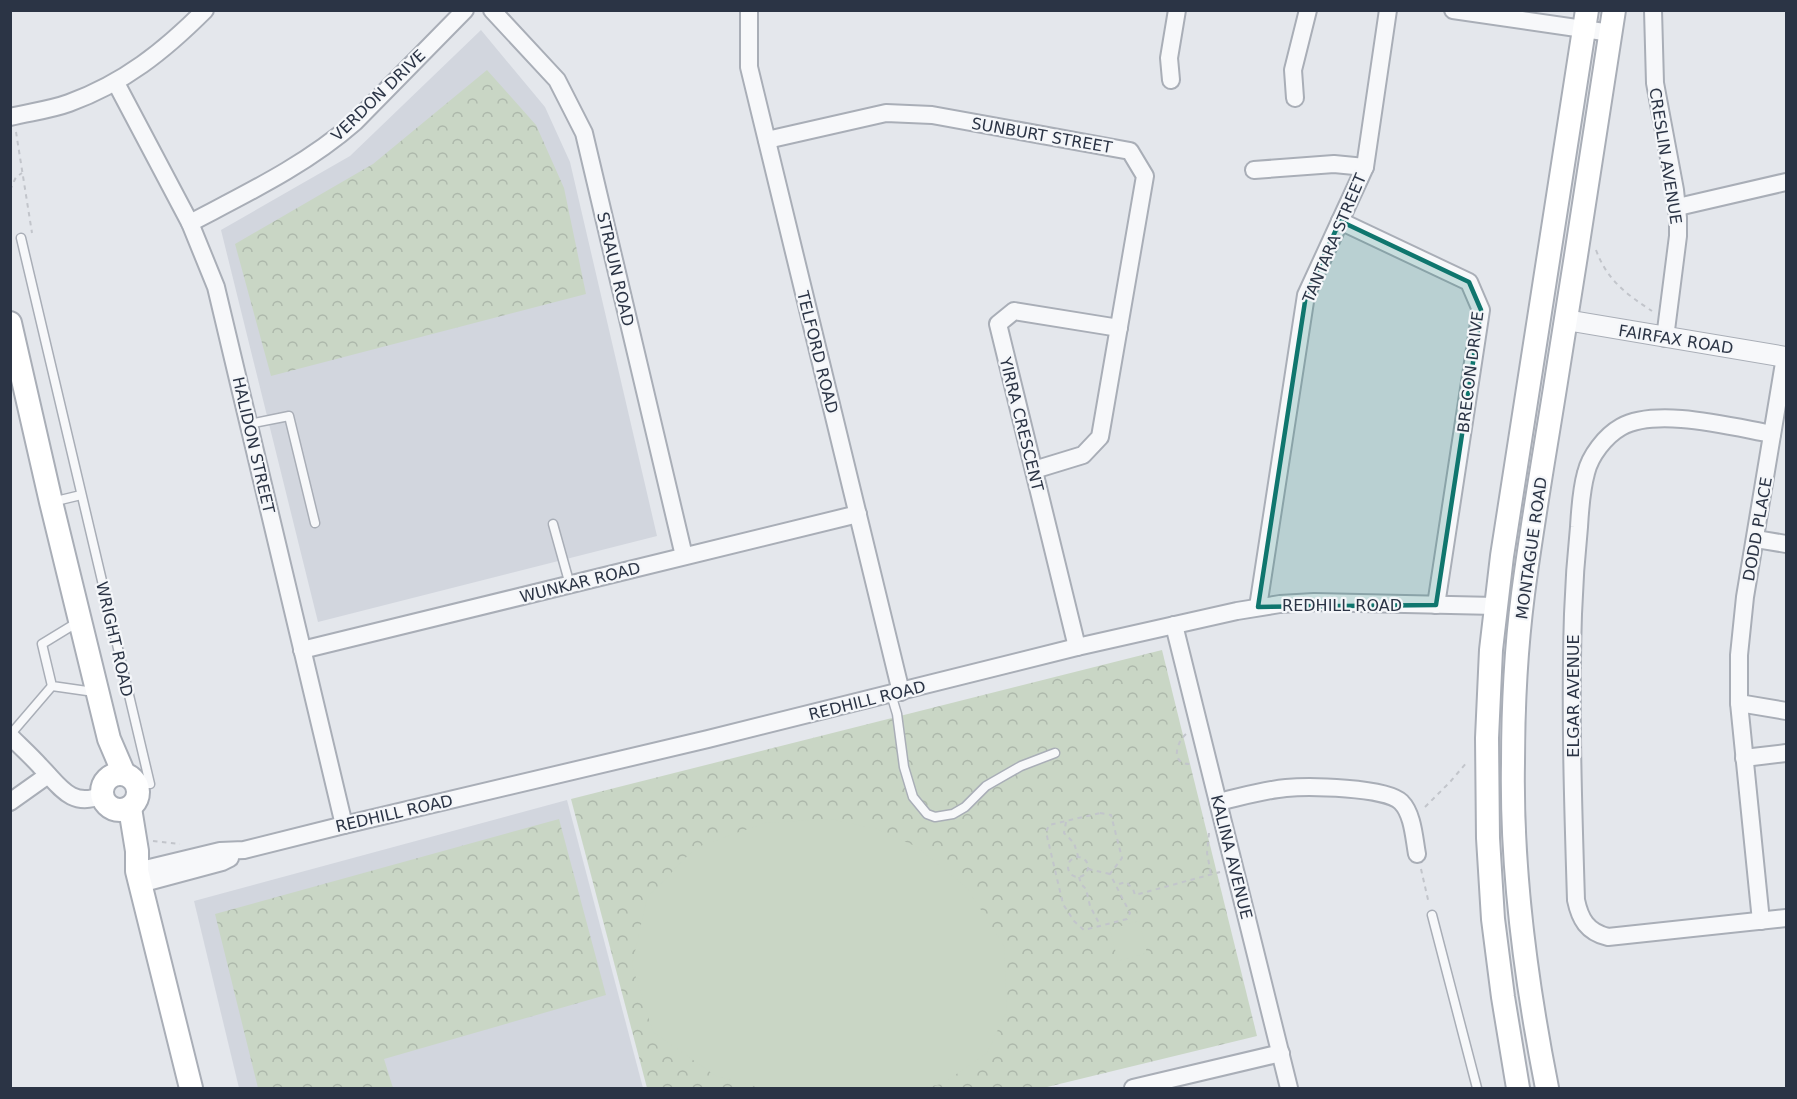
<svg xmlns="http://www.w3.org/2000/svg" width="1797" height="1099" font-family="'DejaVu Sans',sans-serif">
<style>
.built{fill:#d2d6de}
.park{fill:url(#park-crowns)}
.garden{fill:#c9d6c5}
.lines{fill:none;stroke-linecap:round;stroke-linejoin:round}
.service-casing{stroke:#a9aeb7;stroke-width:11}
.minor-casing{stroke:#a9aeb7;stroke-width:20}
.tertiary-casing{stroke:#a9aeb7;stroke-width:22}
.secondary-casing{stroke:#a9aeb7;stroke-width:26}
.path{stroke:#c2c5cb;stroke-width:2;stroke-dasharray:4.5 4.5;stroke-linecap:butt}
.service{stroke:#f7f8fa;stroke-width:8}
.minor{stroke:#f7f8fa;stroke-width:16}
.tertiary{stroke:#f7f8fa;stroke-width:20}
.secondary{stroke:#fff;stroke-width:22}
.marked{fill:#0f766e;fill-opacity:0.2;stroke:#0f766e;stroke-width:4.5;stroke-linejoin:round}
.labels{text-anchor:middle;stroke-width:4.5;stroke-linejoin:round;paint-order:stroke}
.street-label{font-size:16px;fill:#2b3445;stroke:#f4f6f9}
</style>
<defs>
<pattern id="park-crowns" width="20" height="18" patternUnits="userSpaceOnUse" patternTransform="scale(1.5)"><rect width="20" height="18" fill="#c9d6c5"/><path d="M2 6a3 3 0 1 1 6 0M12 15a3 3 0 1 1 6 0" fill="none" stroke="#adb8ab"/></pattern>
</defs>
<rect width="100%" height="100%" fill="#e4e7ec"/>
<g class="built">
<path d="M 481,30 L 545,107 L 570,162 L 657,536 L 318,622 L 221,230 L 350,156 Z"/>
<path d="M 567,800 L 643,1088 L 239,1088 L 194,901 Z"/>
</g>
<g class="park">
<path d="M 487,70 L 536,125 L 564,188 L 586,294 L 271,376 L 235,244 L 373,164 Z"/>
<path d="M 1162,650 L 1257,1036 L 1043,1088 L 647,1088 L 571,799 Z"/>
<path d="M 559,819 L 606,995 L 384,1059 L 393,1088 L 258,1088 L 215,914 Z"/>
</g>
<g class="garden">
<path d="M 831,819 L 877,829 L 917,847 L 967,888 L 1004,946 L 1007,1010 L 987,1053 L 942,1084 L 921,1088 L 762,1088 L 716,1076 L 653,1032 L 632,965 L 647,898 L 695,848 L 765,823 Z"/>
<path d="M 1139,921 L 1147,953 L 1118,961 L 1110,929 Z"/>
</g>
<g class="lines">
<g class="service-casing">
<g id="service">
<path d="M 21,238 L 150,784"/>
<path d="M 249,424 L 289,416 L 315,523"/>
<path d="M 52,502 L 81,495"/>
<path d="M 553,524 L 570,585"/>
<path d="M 78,622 L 42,644 L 52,686 L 94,692"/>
<path d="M 891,694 L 897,714 L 904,767 L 913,797 L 927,814 L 935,817 L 953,814 L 965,807 L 986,786 L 1021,766 L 1055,753"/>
<path d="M 10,735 L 52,686"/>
<path d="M 1432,915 L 1477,1088"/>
</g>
</g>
<g class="minor-casing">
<g id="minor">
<path d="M 492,10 L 557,80 L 584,133 L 684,556"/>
<path d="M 749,10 L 749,67 L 901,692"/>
<path d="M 1453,10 L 1611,33"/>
<path d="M 1653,10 L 1655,83 L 1675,190 L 1678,218 L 1678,236 L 1665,338"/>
<path d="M 1171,80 L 1169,58 L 1177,10"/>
<path d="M 116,83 L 190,223 L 216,287 L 344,825"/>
<path d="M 1295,98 L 1293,70 L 1308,10"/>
<path d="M 10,117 C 30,112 50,110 69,103 C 124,83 164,51 205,10"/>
<path d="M 767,140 L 886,113 L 932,115 L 1130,151 L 1145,176 L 1100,437 L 1083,455 L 1034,470"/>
<path d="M 1254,170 L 1334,164 L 1365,167"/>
<path d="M 1678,207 L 1786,182"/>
<path d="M 1340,221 L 1469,282 L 1481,310 L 1436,605"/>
<path d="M 190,223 C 247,193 306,165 355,122 L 465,10"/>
<path d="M 1772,434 C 1732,427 1657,407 1621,427 C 1605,436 1590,456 1586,473 C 1581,491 1580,510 1579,527 C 1576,556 1574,585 1573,614 C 1570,709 1573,805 1576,900 C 1580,919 1587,932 1608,937 L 1786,918"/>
<path d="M 1756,539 L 1786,544"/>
<path d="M 1258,607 L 1306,295 L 1365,167 L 1388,10"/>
<path d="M 1174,625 L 1289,1088"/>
<path d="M 1077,647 L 998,324 L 1014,311 L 1119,328"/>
<path d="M 302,650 L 858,514"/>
<path d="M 1739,703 L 1786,711"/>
<path d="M 10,736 C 20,746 31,756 40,766 C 59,785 71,809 102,795"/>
<path d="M 1744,758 L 1786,753"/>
<path d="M 10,802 L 48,775"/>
<path d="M 1218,802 C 1240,797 1264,790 1286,788 C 1308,786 1386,787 1401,802 C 1413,814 1414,838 1417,854"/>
<path d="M 137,871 L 220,851 L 244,850 L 344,825 L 708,739 L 1077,647 L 1237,611 L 1280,604 L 1314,602 L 1496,606"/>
<path d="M 140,884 L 222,862 L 230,858"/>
<path d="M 1761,921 L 1739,703 L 1739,655 L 1745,597 L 1785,357"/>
<path d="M 1133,1088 L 1281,1053"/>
</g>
</g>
<g class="tertiary-casing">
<path id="tertiary" d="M 1566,320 L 1786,357"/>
</g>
<g class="secondary-casing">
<g id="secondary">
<path d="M 10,323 L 51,502 L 109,739 L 124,774"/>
<circle cx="120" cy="792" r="18"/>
<path d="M 130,808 L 137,851 L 137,871 L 191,1088"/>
<path d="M 1518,1088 L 1503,997 L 1493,919 L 1488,838 L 1487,738 L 1491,650 L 1502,556 L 1587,10"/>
<path d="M 1547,1088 C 1526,982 1511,872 1513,763 C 1513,708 1516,649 1523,594 C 1532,525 1544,457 1555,388 C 1575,262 1595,137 1614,10"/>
</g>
</g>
<g class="path">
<path d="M 16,132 L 32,233"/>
<path d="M 10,190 L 16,177 L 22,173"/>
<path d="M 1596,250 C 1607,280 1626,294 1652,311"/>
<path d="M 1186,734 C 1175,744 1171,765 1191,764 L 1192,766"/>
<path d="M 1425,807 L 1450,782 L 1468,761"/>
<path d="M 1100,813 L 1111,815 L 1122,858 L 1110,874 L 1130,913 L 1127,919 L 1084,930 L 1074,921 L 1063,904 L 1046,832 L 1049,825 Z"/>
<path d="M 1066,822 L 1064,833 L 1074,843 L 1078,856"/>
<path d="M 1209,833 L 1207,853 L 1211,874"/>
<path d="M 153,841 L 180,844"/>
<circle cx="1078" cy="867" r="10"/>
<path d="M 1088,869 L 1110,874"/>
<path d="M 1421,869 L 1429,904"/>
<path d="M 1079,877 L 1081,884 L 1086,889 L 1090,906 L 1100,925"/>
<path d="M 1119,884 L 1126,882 L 1133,889 L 1135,895 L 1220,872"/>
</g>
<use href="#service" class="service"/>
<use href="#minor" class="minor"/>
<use href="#tertiary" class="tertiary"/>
<use href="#secondary" class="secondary"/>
</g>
<path class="marked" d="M 1340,221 L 1469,282 L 1481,310 L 1436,605 L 1258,607 L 1306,295 Z"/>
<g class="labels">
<g class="street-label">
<text transform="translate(378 95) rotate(-44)" y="6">VERDON DRIVE</text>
<text transform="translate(1042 135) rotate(10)" y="6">SUNBURT STREET</text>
<text transform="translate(1666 156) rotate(81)" y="6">CRESLIN AVENUE</text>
<text transform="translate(1334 238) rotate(-67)" y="6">TANTARA STREET</text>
<text transform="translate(616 269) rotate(77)" y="6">STRAUN ROAD</text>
<text transform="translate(1676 339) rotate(9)" y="6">FAIRFAX ROAD</text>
<text transform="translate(818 352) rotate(76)" y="6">TELFORD ROAD</text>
<text transform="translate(1470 372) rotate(-83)" y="6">BRECON DRIVE</text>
<text transform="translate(1022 424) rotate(76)" y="6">YIRRA CRESCENT</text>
<text transform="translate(254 445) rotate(77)" y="6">HALIDON STREET</text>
<text transform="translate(1757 529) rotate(-80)" y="6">DODD PLACE</text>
<text transform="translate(1531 548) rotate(-82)" y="6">MONTAGUE ROAD</text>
<text transform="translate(580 582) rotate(-14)" y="6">WUNKAR ROAD</text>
<text x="1342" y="611">REDHILL ROAD</text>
<text transform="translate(115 639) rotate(77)" y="6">WRIGHT ROAD</text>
<text transform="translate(1573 696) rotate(-90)" y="6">ELGAR AVENUE</text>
<text transform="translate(867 700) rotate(-14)" y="6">REDHILL ROAD</text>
<text transform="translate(394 813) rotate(-13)" y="6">REDHILL ROAD</text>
<text transform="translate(1232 857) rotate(76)" y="6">KALINA AVENUE</text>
</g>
</g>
<rect width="1797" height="1099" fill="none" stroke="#2b3445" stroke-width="24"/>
</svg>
